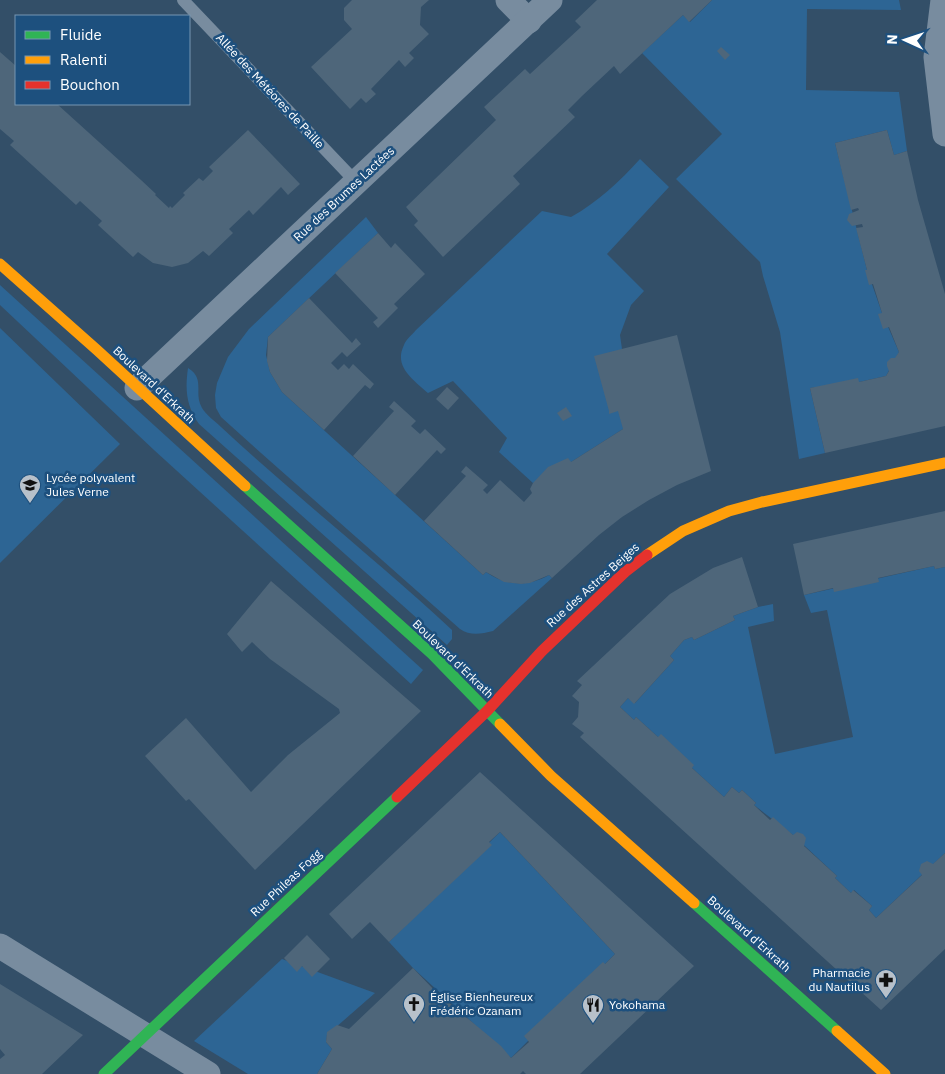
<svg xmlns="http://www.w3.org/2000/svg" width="945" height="1074" font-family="'IBM Plex Sans',sans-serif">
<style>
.green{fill:#2d6594}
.building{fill:#4e667a}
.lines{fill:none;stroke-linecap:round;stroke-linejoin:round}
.lane{stroke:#788c9f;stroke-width:12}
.street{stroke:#788c9f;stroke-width:25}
.fast{stroke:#30b455;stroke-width:11}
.slow{stroke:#ff9f0a;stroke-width:11}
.jam{stroke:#e5322d;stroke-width:11}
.labels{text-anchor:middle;stroke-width:5;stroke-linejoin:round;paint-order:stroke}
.street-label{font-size:12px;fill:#fff;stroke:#1d507e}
.poi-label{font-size:12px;fill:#fff;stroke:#1d507e;text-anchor:start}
</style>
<rect width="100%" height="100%" fill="#334f68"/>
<g class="green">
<path d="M 712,0 L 899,0 L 901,10 L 807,9 L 806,90 L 899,92 L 907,151 L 894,155 L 887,130 L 835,143 L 867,270 L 882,313 L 899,352 L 886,376 L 859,382 L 810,388 L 825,453 L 799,459 L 780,332 L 763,276 L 760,262 L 676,179 L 722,134 L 642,53 L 683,15 L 690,22 Z"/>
<path d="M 640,159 L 669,187 L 607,254 L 644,291 L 631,305 L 620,335 L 622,349 L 623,429 L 571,462 L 533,483 L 499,452 L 507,438 L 453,381 L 428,393 C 414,380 393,367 404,345 C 406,339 413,334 416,330 L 542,211 L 571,217 C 598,202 619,182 640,159 Z"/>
<path d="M 366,217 L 378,233 L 268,337 L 266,355 L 270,372 L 282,392 L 483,575 L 486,572 C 506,586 528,587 549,575 L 552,578 L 493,631 C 481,634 470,636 460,629 L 261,453 L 221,417 L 216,408 L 215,395 L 217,383 L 228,357 L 249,329 Z"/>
<path d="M 0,285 L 423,670 L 411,684 L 154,450 L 0,305 Z"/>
<path d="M 0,328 L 120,444 L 0,563 Z"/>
<path d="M 188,368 C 206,379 193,393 202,408 C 206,415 215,421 221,427 C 296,497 377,560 452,630 L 452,639 L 447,645 L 199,424 C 186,406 185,389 188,368 Z"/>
<path d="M 934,566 L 935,569 L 945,567 L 945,853 L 876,918 L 869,910 L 872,906 L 854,890 L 851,893 L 835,878 L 837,876 L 793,835 L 754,805 L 756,803 L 742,790 L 739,793 L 732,787 L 724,797 L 636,717 L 634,720 L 620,707 L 628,698 L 635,703 L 674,660 L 670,656 L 684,640 L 692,637 L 694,640 L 735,620 L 733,616 L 758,607 L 773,604 L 774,621 L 748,627 L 775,754 L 853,737 L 827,610 L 811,613 L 804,595 Z"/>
<path d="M 500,832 L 615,954 L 511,1058 L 413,968 L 389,942 Z"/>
<path d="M 282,959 L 375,993 L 327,1035 L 326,1042 L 332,1049 L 317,1074 L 248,1074 L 194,1041 Z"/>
</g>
<g class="building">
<path d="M 352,0 L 429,0 L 421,7 L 420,25 L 429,34 L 409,53 L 414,58 L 405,67 L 399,60 L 371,89 L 376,94 L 366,103 L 361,98 L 350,109 L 311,67 L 352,29 L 344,20 L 344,8 Z"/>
<path d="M 597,0 L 712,0 L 689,22 L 683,15 L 620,74 L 614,66 L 582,96 L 568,110 L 575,117 L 513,176 L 520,184 L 443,257 L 414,225 L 418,221 L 406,207 L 496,120 L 484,107 L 525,69 L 530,74 L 581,27 L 575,21 Z"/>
<path d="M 721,47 L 730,55 L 725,60 L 717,51 Z"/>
<path d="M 0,52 L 16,66 L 16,104 L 57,104 L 141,180 L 156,194 L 155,195 L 169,208 L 170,206 L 172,208 L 185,195 L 183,193 L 199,178 L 203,181 L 213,171 L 209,167 L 248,130 L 300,184 L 288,195 L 281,187 L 253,215 L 249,210 L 229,229 L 233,233 L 209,256 L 203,251 L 188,263 L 172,267 L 153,263 L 138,252 L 133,257 L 98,225 L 102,221 L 80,201 L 76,205 L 10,145 L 14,141 L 0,129 Z"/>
<path d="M 887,130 L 894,155 L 907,151 L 918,200 L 945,294 L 945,426 L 825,453 L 810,388 L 858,378 L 859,382 L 886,376 L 889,371 L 887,366 L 887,362 L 891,358 L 895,358 L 899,352 L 889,327 L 883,329 L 878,314 L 882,313 L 873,284 L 869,285 L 865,270 L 867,270 L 856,228 L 863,227 L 862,224 L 852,226 L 847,220 L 849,214 L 859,210 L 858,208 L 851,210 L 835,143 Z"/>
<path d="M 378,233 L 391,248 L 395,243 L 425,274 L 394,304 L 398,308 L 378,328 L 373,322 L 378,318 L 335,273 Z"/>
<path d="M 309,298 L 352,343 L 356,338 L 361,344 L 347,357 L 342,352 L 331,363 L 338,370 L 344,364 L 349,369 L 353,364 L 374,384 L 370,389 L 365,385 L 324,430 L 282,392 L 270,372 L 267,361 L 268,337 Z"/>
<path d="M 677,335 L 711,471 L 677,485 L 649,500 L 622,517 L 599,535 L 552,578 L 549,575 L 530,583 L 521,584 L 504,582 L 486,572 L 483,575 L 424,521 L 466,476 L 461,472 L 466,466 L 488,485 L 483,490 L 487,494 L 500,480 L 524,502 L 532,493 L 530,489 L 533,483 L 548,467 L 568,458 L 571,462 L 623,429 L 618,411 L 609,414 L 609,411 L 594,356 Z"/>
<path d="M 447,387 L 459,398 L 448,410 L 436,399 Z"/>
<path d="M 394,401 L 416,421 L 411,426 L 420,434 L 425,429 L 446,449 L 441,454 L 437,450 L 395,495 L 353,456 L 394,411 L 389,407 Z"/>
<path d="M 566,407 L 572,416 L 563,421 L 557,413 Z"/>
<path d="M 945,511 L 945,567 L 935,569 L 934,566 L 878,578 L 879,582 L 834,592 L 833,588 L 804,595 L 793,544 Z"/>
<path d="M 742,557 L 758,607 L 733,616 L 735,620 L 694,640 L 692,637 L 684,640 L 670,656 L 674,660 L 634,704 L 628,698 L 620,707 L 634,720 L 636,717 L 658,737 L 661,734 L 694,765 L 692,768 L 724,797 L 732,787 L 739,793 L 742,790 L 756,803 L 754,805 L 770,820 L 773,817 L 793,835 L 797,832 L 803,834 L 806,838 L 804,846 L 837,876 L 835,878 L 851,893 L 853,890 L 872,906 L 869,910 L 876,918 L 922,875 L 919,871 L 921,864 L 927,861 L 933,864 L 945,853 L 945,949 L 881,1010 L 580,737 L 584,733 L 572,724 L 578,717 L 579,702 L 572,696 L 582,685 L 577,681 L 670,594 L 713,568 Z"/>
<path d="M 271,581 L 421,711 L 255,870 L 189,799 L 186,801 L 145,756 L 186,718 L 251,792 L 288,755 L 340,713 L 339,709 L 270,659 L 252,642 L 242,652 L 227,634 Z"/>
<path d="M 480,772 L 694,966 L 580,1074 L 526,1074 L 523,1071 L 520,1074 L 317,1074 L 332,1049 L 326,1042 L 327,1032 L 337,1025 L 349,1029 L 413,968 L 437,993 L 501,1046 L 511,1058 L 529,1042 L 524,1036 L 603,962 L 605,964 L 615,954 L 500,832 L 489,842 L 492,845 L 389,942 L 370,922 L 352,939 L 329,914 Z"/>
<path d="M 307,935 L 330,959 L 312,977 L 302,966 L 297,972 L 284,958 Z"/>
<path d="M 0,984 L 83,1035 L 42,1074 L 0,1074 L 0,1059 L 5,1055 L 0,1049 Z"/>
</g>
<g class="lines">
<path class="lane" d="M 183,0 L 356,182"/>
<g class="street">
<path d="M 508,0 L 529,21"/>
<path d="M 943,0 L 936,57 L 945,134"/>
<path d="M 137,388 L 550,0"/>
<path d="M 0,946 L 208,1074"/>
</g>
<g class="fast">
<path d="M 245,486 L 432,654 L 500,724"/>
<path d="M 694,903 L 837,1031"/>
<path d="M 104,1074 L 397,797"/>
</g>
<g class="slow">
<path d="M 0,264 L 97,350 L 245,486"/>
<path d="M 647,555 L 683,531 L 729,511 L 762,502 L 945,463"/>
<path d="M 500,724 L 551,776 L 694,903"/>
<path d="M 837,1031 L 885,1074"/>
</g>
<path class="jam" d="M 397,797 L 487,711 L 542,651 L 625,572 L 647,555"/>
</g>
<defs>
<g id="school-pin" transform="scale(1.125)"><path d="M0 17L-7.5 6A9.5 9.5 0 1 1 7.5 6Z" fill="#b8c1ca" stroke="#1d507e"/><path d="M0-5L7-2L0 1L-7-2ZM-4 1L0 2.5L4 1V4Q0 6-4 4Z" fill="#111"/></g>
<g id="pharmacy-pin" transform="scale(1.125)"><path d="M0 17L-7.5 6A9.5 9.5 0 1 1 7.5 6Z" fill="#b8c1ca" stroke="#1d507e"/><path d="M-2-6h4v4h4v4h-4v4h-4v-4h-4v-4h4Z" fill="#111"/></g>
<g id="church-pin" transform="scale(1.125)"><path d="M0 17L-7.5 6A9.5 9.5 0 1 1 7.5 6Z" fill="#b8c1ca" stroke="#1d507e"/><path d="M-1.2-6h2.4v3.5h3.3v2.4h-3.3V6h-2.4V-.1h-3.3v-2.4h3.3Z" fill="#111"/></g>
<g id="restaurant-pin" transform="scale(1.125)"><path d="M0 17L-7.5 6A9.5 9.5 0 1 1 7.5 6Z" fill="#b8c1ca" stroke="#1d507e"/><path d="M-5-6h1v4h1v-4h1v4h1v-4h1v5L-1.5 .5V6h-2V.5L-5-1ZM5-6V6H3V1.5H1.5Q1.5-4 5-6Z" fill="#111"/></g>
</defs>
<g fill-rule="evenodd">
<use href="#school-pin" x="30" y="485"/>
<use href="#pharmacy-pin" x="886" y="980"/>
<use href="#church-pin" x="414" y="1004"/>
<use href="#restaurant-pin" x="593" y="1005"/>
</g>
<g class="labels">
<g class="street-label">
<text transform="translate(270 91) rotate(47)" y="4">Allée des Météores de Paille</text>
<text transform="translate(344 194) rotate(-43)" y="4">Rue des Brumes Lactées</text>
<text transform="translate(154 385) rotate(43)" y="4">Boulevard d'Erkrath</text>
<text transform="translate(593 585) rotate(-42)" y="4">Rue des Astres Beiges</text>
<text transform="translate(453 659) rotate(44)" y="4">Boulevard d'Erkrath</text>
<text transform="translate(286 883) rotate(-43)" y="4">Rue Phileas Fogg</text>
<text transform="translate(749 934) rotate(42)" y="4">Boulevard d'Erkrath</text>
</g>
<g class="poi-label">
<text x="46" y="482">Lycée polyvalent<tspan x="46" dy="14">Jules Verne</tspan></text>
<text x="870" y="977" text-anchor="end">Pharmacie<tspan x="870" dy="14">du Nautilus</tspan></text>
<text x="430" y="1001">Église Bienheureux<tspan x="430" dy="14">Frédéric Ozanam</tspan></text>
<text x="609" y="1009">Yokohama</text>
</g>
</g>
<rect x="15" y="15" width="175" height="90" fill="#1d507e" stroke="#7796b2"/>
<rect x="25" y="31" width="25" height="8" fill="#30b455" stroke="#7796b2"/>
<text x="60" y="40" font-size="15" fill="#ffffff">Fluide</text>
<rect x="25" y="56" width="25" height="8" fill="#ff9f0a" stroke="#7796b2"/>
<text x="60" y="65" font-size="15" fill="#ffffff">Ralenti</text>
<rect x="25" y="81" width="25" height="8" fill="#e5322d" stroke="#7796b2"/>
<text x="60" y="90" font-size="15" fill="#ffffff">Bouchon</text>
<g transform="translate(905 40) rotate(273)" stroke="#1d507e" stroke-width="4" paint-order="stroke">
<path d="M0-4L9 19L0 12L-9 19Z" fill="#ffffff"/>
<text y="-8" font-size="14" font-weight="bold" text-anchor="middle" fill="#ffffff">N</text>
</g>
</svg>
